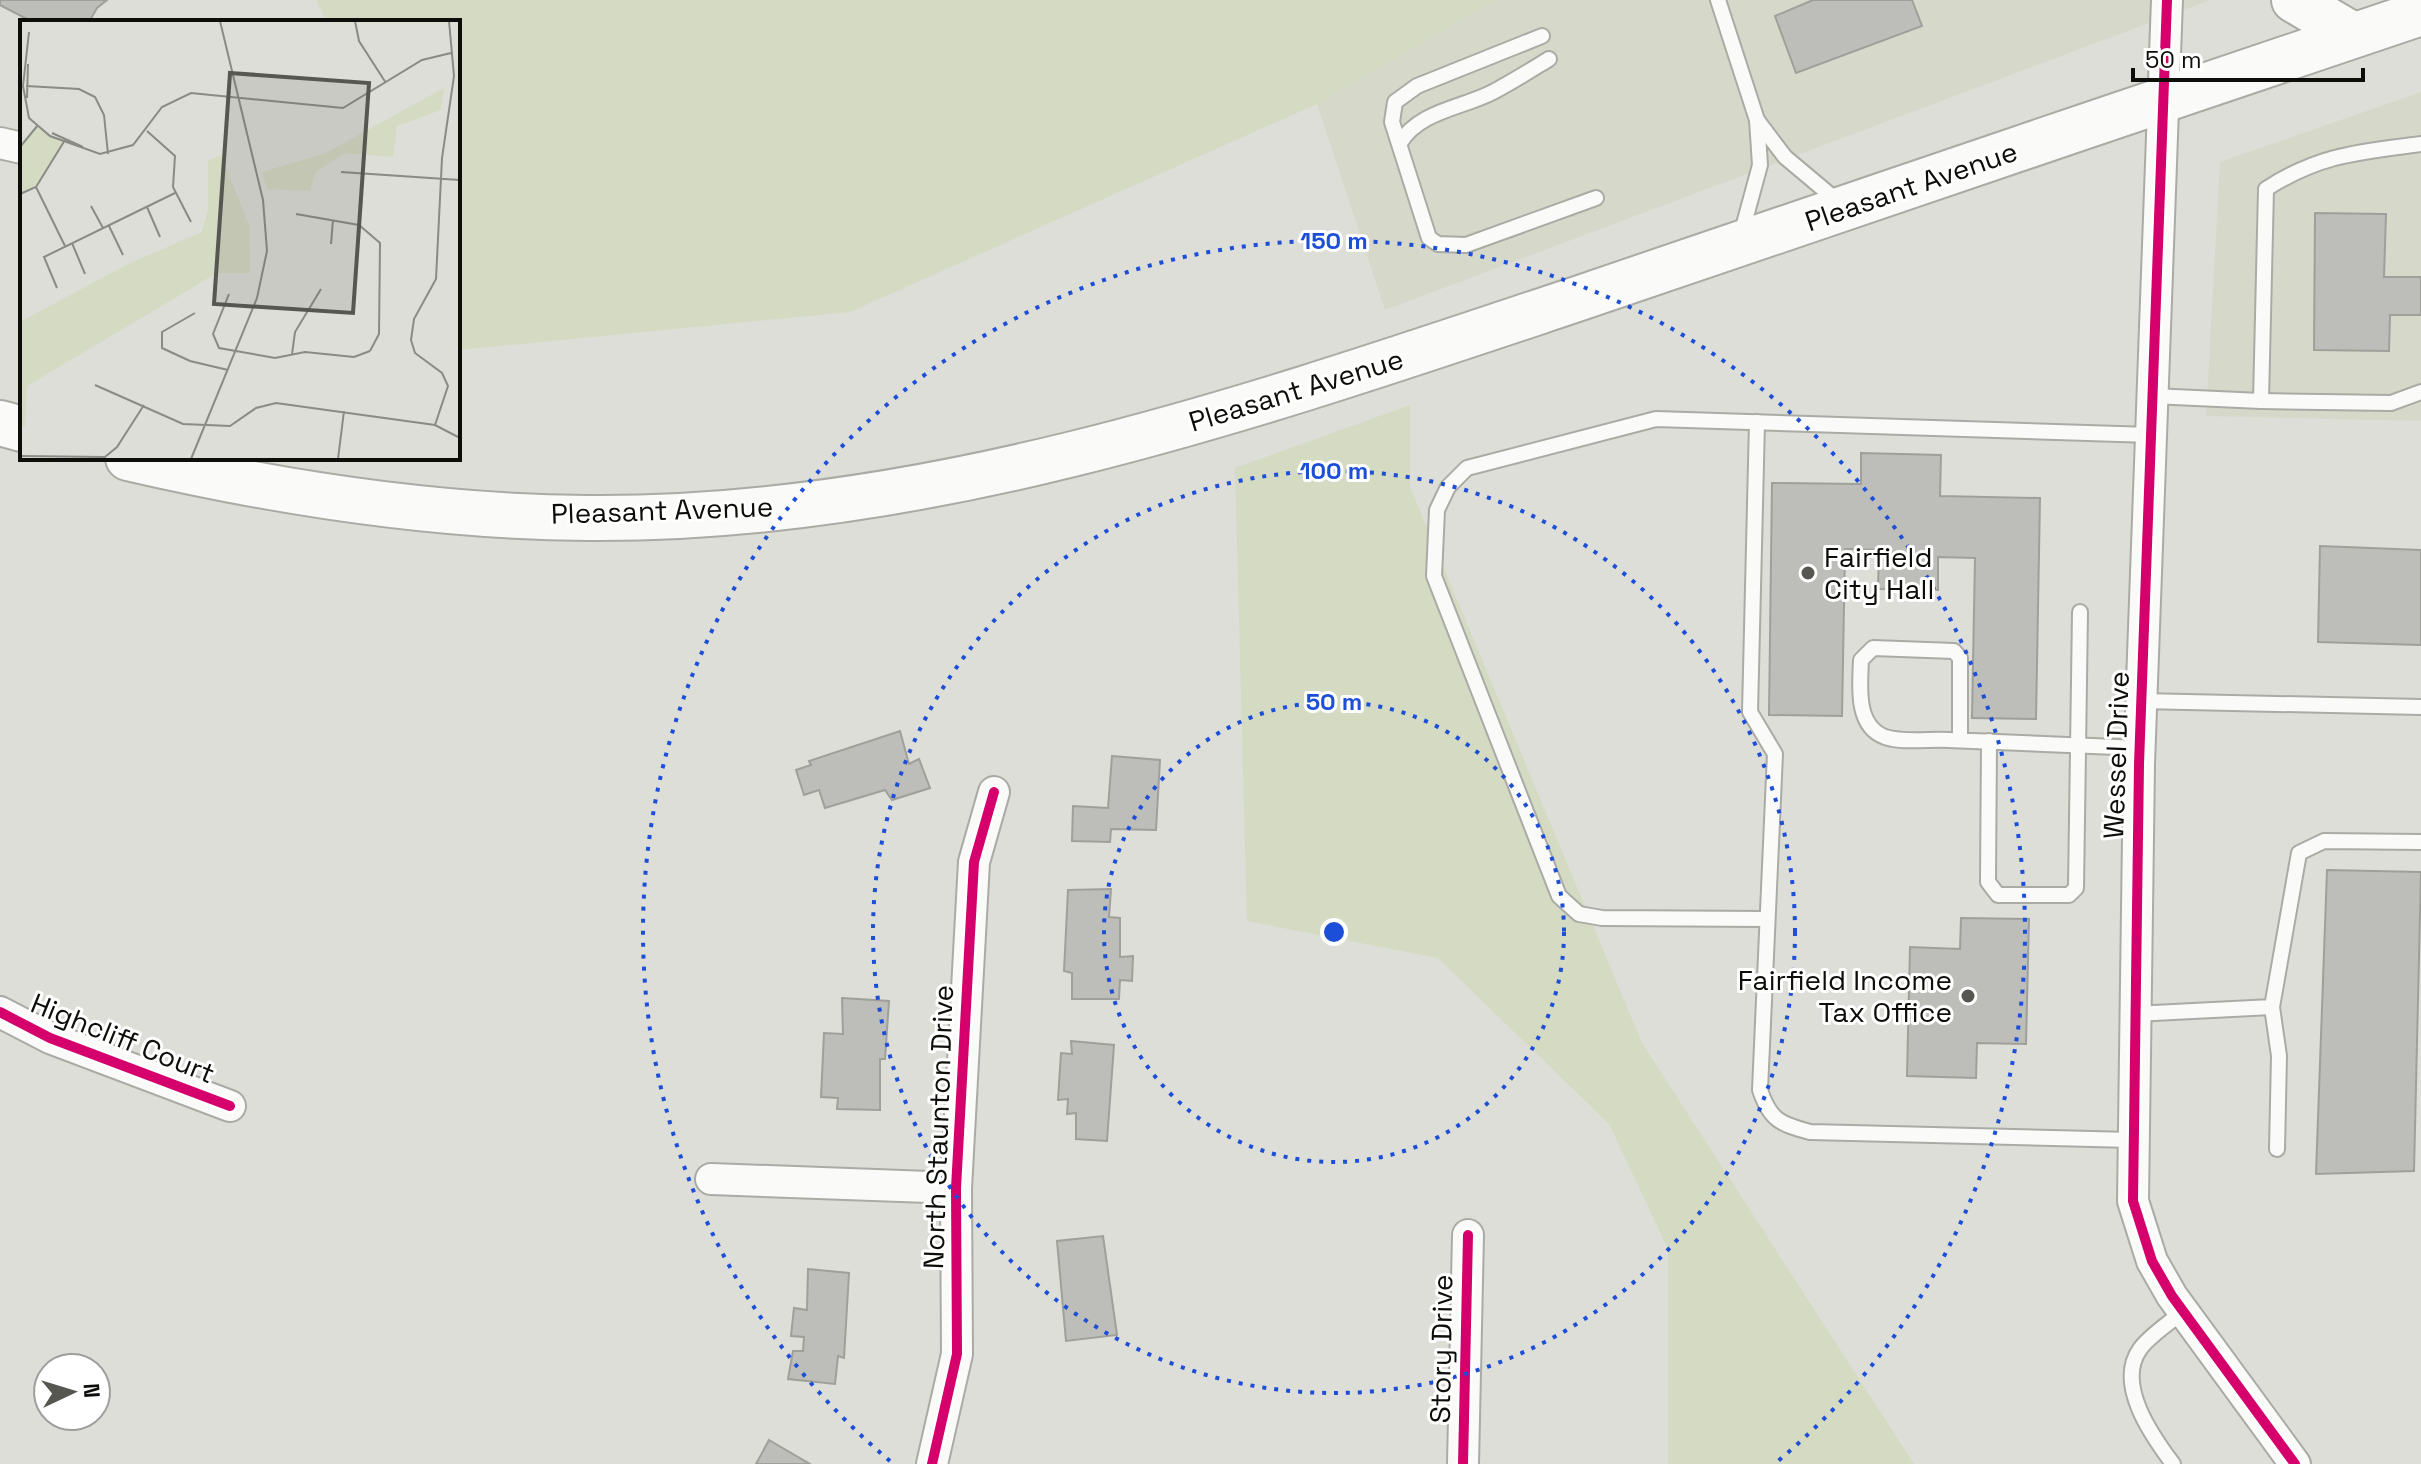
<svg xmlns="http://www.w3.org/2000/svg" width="2421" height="1464" font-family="'Space Grotesk',sans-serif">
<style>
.built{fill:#d6d9ca}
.green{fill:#d5dac3}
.building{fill:#bdbeb9;stroke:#9fa09a;stroke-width:2}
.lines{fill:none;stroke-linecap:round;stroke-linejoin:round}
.service-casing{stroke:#aaaba5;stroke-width:18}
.minor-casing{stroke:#aaaba5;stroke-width:34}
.primary-casing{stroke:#aaaba5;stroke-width:48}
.service{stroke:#fafaf9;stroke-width:14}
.minor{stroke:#fafaf9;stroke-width:30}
.primary{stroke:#fafaf9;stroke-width:44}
.cycleway-casing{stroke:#fff;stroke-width:15}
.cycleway{stroke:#d6006c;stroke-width:10}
.ring{fill:none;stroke:#1d4ed8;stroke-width:4;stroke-dasharray:4 8}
.poi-dot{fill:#565751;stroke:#fff;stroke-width:3}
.labels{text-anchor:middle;stroke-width:6;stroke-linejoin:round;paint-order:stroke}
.street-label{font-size:28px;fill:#0d0e09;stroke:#fff}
.poi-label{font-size:28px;fill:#0d0e09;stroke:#fff;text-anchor:start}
.inset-road{fill:none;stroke:#8a8b85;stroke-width:2}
.view{fill:#565751;fill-opacity:0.15;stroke:#565751;stroke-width:4}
.inset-edge{fill:none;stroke:#0d0e09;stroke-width:4}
.centre{fill:#1d4ed8;stroke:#fff;stroke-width:4}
.ring-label{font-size:24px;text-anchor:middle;font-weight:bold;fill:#1d4ed8;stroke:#fff;stroke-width:6;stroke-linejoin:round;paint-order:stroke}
</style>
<rect width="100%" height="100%" fill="#ddded8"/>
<g class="built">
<path d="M 1496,0 L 2210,0 L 1385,310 L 1317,104 Z"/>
<path d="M 2421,92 L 2421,421 L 2206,416 L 2220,162 Z"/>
</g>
<g class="green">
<path d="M 316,0 L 1496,0 L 1317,104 L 850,312 L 458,350 L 458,22 L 327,22 Z"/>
<path d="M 1410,405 L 1410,487 L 1642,1043 L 1914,1464 L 1668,1464 L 1668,1249 L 1609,1124 L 1438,958 L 1247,921 L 1235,468 Z"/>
</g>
<g class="building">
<path d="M 0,0 L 107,0 L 97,8 L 89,22 L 26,22 L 27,19 L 0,5 Z"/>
<path d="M 1813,0 L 1912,0 L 1922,26 L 1796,73 L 1775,16 Z"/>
<path d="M 2315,213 L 2386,214 L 2384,277 L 2421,277 L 2421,315 L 2390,315 L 2389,351 L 2314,350 Z"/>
<path d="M 1861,453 L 1941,455 L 1940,496 L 2040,498 L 2036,719 L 1972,718 L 1975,558 L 1938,557 L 1938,590 L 1878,589 L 1879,550 L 1845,549 L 1842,716 L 1769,715 L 1772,483 L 1861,484 Z"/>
<path d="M 2320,546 L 2421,550 L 2421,645 L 2318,642 Z"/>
<path d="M 900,731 L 909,764 L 919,759 L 930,788 L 892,800 L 885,790 L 825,808 L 819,790 L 804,795 L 796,770 L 811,765 L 809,761 Z"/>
<path d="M 1112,756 L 1160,760 L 1156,830 L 1111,829 L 1110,842 L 1072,841 L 1073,806 L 1108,808 Z"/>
<path d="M 2327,870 L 2421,872 L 2414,1171 L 2316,1174 Z"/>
<path d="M 1111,889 L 1109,917 L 1120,918 L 1120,957 L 1133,956 L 1132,981 L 1120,980 L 1119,999 L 1072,999 L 1072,973 L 1064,971 L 1068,890 Z"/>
<path d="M 1961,918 L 2029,919 L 2026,1044 L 1977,1043 L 1976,1078 L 1907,1076 L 1910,947 L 1960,949 Z"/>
<path d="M 842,998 L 889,1001 L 885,1059 L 880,1059 L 880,1110 L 837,1109 L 838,1098 L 821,1097 L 824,1033 L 843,1034 Z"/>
<path d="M 1071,1041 L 1114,1045 L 1107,1141 L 1076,1139 L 1076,1113 L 1067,1114 L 1068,1099 L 1058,1100 L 1061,1053 L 1072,1054 Z"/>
<path d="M 1103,1236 L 1117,1335 L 1066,1341 L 1057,1241 Z"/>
<path d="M 808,1269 L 849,1273 L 844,1358 L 838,1356 L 835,1384 L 788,1379 L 793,1351 L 803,1351 L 804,1337 L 791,1336 L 794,1308 L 807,1310 Z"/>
<path d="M 769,1440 L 810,1464 L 756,1464 Z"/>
</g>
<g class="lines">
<g class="service-casing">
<g id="service">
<path d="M 1718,0 L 1757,120 L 1760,165 L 1741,235"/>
<path d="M 1542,36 L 1417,86 L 1395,102 L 1392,122 L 1429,238 L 1438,244 L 1466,245 L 1596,198"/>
<path d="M 1757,120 L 1785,157 L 1841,204"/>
<path d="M 1400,143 C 1419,111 1462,108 1493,92 C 1512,82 1531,70 1549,59"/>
<path d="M 2152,396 L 2261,401 L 2266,189 C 2320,154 2360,152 2421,144"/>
<path d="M 2261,401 L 2391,403 L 2421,392"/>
<path d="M 1757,422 L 1750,712 L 1775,754 L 1760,1090 C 1770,1120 1780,1124 1810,1132 L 2132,1140"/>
<path d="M 2141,701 L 2421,707"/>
<path d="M 1960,740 L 1960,658 L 1954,651 L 1873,648 L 1861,660 C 1860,685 1855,726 1885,737 C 1903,743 1929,739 1948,740 C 2012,743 2076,745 2140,748"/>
<path d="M 1989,741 L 1988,882 L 1998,895 L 2069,895 L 2076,888 L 2080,612"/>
<path d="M 1765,919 L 1602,918 L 1579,914 L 1559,896 L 1434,576 L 1437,510 L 1448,487 L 1467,468 L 1656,419 L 2151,435"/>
<path d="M 2272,1007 L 2279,1056 L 2277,1149"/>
<path d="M 2134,1014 L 2272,1007 L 2299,853 L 2324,841 L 2421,842"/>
<path d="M 2173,1464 C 2152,1436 2115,1384 2140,1349 C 2150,1335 2170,1323 2183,1311"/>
</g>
</g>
<g class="minor-casing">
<g id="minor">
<path d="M 2167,0 L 2139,764 L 2133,1201 L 2152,1261 L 2172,1296 L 2295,1464"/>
<path d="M 0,143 L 22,148"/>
<path d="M 0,1012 L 50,1038 L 230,1106"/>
<path d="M 711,1179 L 956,1188"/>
<path d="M 932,1464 L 957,1354 L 956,1188 L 974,862 L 994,792"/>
<path d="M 1463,1464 L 1468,1235"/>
</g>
</g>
<g class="primary-casing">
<g id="primary">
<path d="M 2294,0 L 2353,35"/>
<path d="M 0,423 L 22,429"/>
<path d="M 128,458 C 279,493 433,517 588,518 C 927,521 1257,406 1574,300 C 1857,205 2138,107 2421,13"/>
</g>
</g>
<use href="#service" class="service"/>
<use href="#minor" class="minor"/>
<use href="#primary" class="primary"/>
<g class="cycleway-casing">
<g id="cycleway">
<path d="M 2167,0 L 2139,764 L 2133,1201 L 2152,1261 L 2172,1296 L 2295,1464"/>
<path d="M 0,1012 L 50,1038 L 230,1106"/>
<path d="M 932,1464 L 957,1354 L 956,1188 L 974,862 L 994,792"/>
<path d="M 1463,1464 L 1468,1235"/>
</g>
</g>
<use href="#cycleway" class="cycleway"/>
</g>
<g class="ring">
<circle cx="1334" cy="932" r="230"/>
<circle cx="1334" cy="932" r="461"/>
<path d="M890 1461A691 691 0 1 1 1778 1461"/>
</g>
<g class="poi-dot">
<circle cx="1808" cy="573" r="8"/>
<circle cx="1968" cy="996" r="8"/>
</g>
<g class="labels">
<g class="street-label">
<text transform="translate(1911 186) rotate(-19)" y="10">Pleasant Avenue</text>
<text transform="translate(1296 390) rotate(-17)" y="10">Pleasant Avenue</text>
<text transform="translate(662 510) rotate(-2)" y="10">Pleasant Avenue</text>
<text transform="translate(2116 755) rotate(-88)" y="10">Wessel Drive</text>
<text transform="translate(123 1038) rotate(22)" y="10">Highcliff Court</text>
<text transform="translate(938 1127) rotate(-88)" y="10">North Staunton Drive</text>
<text transform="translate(1441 1349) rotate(-89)" y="10">Story Drive</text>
</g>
<g class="poi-label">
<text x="1824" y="567">Fairfield<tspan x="1824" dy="32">City Hall</tspan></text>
<text x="1952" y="990" text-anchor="end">Fairfield Income<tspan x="1952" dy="32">Tax Office</tspan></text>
</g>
</g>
<g transform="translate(20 20)">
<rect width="440" height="440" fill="#ddded8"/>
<path d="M 424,68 L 421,90 L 377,106 L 373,137 L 324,133 L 295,153 L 290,171 L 247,169 L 242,152 L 304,134 ZM 17,107 L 44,123 L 16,167 L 0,174 L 0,127 ZM 201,135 L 229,205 L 230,253 L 197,253 L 7,366 L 5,407 L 0,407 L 0,302 L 108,244 L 182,212 L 188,189 L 188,141 Z" fill="#d5dac3"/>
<path class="inset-road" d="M 335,1 L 339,21 L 366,63M 9,12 L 3,66 L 9,98 L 30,116 L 80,134 L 113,125 L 142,87 L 171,73 L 323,88 L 402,40 L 431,33M 6,66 L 59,69 L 75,77 L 84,95 L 88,134M 7,78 L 8,44M 127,111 L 155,136 L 153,167 L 171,202M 32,113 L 63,127M 0,127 L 18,105M 321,152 L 440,160M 16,167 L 45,226M 0,174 L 16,167 L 45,120M 71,186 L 83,208M 127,187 L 140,217M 276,194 L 339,205 L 360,223 L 359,314 L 350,331M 89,206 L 103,235M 52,223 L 65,254M 311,224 L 313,200M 37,268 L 24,237 L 155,173M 209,274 L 193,314 L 199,328 L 255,338 L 285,332 L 334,337 L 350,331M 175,293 L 142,312 L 142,328 L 170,341 L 208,350M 272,334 L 275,312 L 301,269M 75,365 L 163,404 L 210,406 L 236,388 L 256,383 L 415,405 L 440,418M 415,405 L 428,366 L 422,353 L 395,333 L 391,320 L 394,299 L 416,259 L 422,138 L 434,56 L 429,1M 0,436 L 85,437 L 97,427 L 124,385M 171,439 L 237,278 L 247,231 L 243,180 L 200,1M 318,439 L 324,391"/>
<path class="view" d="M 210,53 L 349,63 L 333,293 L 194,284 Z"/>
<rect width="440" height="440" class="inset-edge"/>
</g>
<circle cx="1334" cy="932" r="12" class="centre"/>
<g class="ring-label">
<text x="1334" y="249">150 m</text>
<text x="1334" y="479">100 m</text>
<text x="1334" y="710">50 m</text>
</g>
<g transform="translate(72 1392) rotate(86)"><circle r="38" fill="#ffffff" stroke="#9e9f9d" stroke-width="2"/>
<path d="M0-6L14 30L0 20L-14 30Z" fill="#565751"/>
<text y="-12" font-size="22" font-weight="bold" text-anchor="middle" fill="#0d0e09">N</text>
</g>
<path d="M2133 68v12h230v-12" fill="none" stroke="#0d0e09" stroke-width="4"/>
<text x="2145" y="68" font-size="24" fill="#0d0e09" stroke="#ffffff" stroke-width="6" paint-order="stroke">50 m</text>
</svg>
